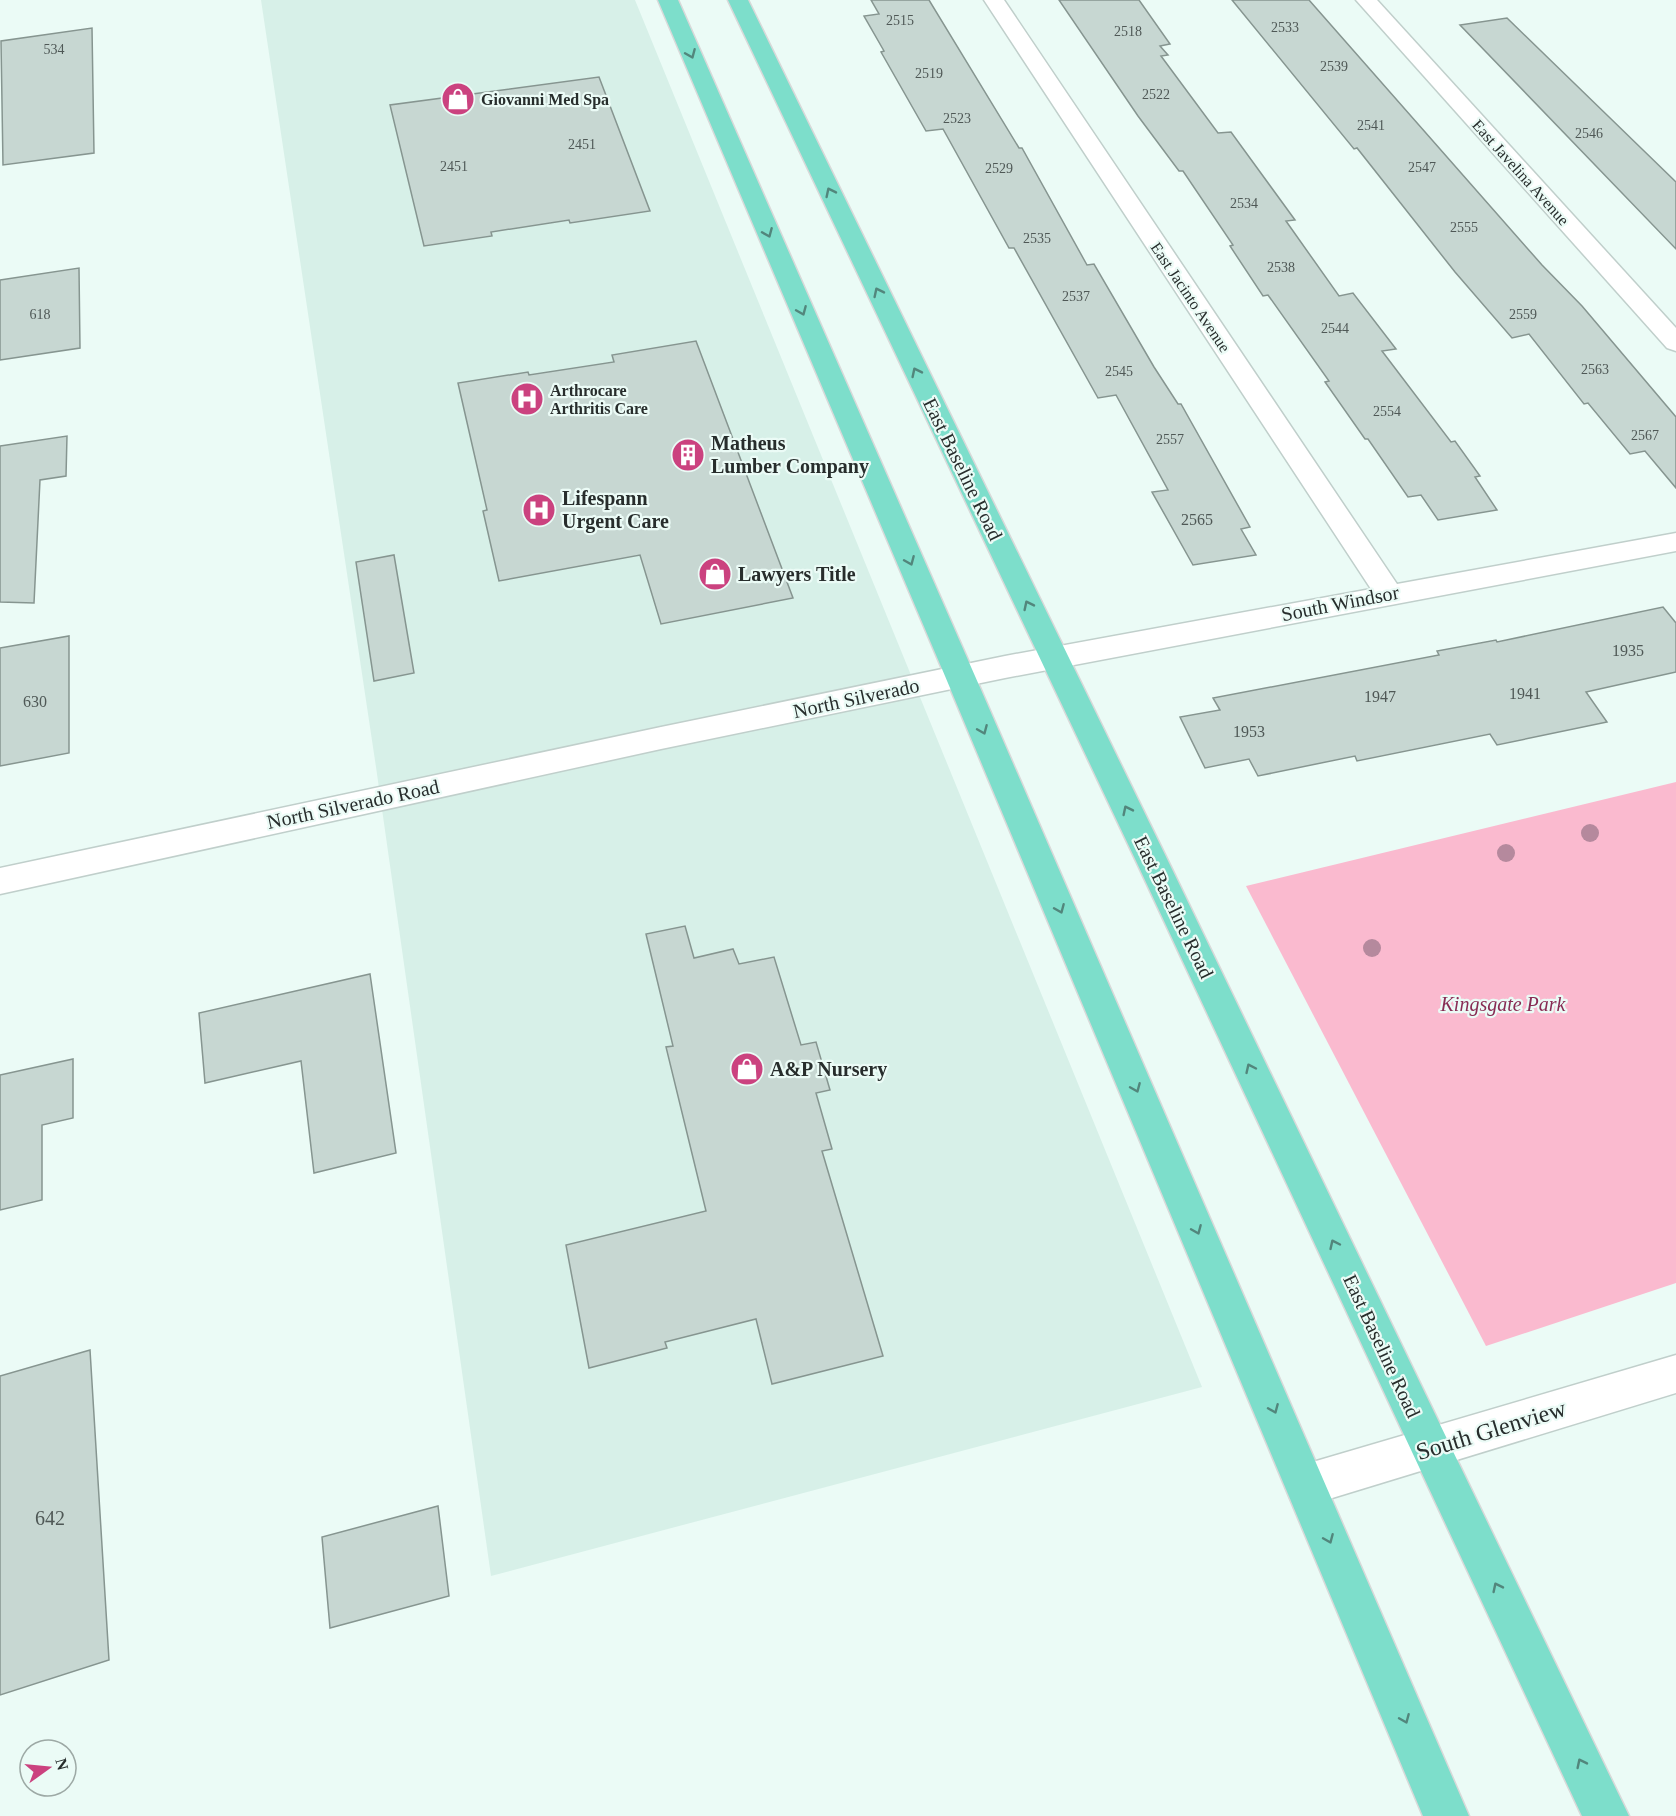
<svg xmlns="http://www.w3.org/2000/svg" width="1676" height="1816" font-family="Georgia,serif">
<style>
.built{fill:#d7f0e8}
.green{fill:#fabacf}
.building{fill:#c7d7d2;stroke:#869590;stroke-width:1.5}
.lines{fill:none;stroke-linecap:round;stroke-linejoin:round}
.minor-casing{stroke:#c0cfcb;stroke-width:3}
.primary-casing{stroke:#d8d9d9;stroke-width:3}
.minor{fill:#fff;fill-rule:evenodd}
.primary{fill:#7ddecb;fill-rule:evenodd}
.tree{fill:#b5899d}
.oneway{stroke:#52867c}
.labels{text-anchor:middle;stroke-width:4.5;stroke-linejoin:round;paint-order:stroke}
.far-number-label{font-size:14px;fill:#4f5856}
.far-poi-label{font-size:16px;font-weight:bold;fill:#272d2c;stroke:#ebfbf6;text-anchor:start}
.far-street-label{font-size:16px;fill:#272d2c;stroke:#ebfbf6}
.number-label{font-size:16px;fill:#4f5856}
.poi-label{font-size:20px;font-weight:bold;fill:#272d2c;stroke:#ebfbf6;text-anchor:start}
.street-label{font-size:20px;fill:#272d2c;stroke:#ebfbf6}
.park-label{font-size:20px;font-style:italic;fill:#882c54;stroke:#ebfbf6}
.near-number-label{font-size:20px;fill:#4f5856}
.near-street-label{font-size:24px;fill:#272d2c;stroke:#ebfbf6}
</style>
<rect width="100%" height="100%" fill="#ebfbf6"/>
<path class="built" d="M 261,0 L 635,0 L 1202,1387 L 491,1576 L 376,767 Z"/>
<path class="green" d="M 1676,782 L 1676,1283 L 1486,1346 L 1246,886 Z"/>
<g class="building">
<path d="M 871,0 L 929,0 L 1019,148 L 1022,148 L 1087,265 L 1094,264 L 1154,367 L 1178,404 L 1181,404 L 1250,527 L 1241,529 L 1256,555 L 1193,565 L 1152,492 L 1168,490 L 1116,395 L 1098,398 L 1014,248 L 1009,248 L 943,129 L 926,131 L 881,52 L 884,51 L 864,16 L 879,14 Z"/>
<path d="M 1059,0 L 1139,0 L 1170,44 L 1160,46 L 1168,55 L 1161,56 L 1218,133 L 1231,132 L 1295,220 L 1286,221 L 1339,296 L 1353,293 L 1396,349 L 1382,351 L 1451,442 L 1455,441 L 1480,476 L 1475,477 L 1497,510 L 1438,520 L 1421,495 L 1408,497 L 1368,439 L 1365,439 L 1325,382 L 1329,381 L 1268,295 L 1263,296 L 1230,246 L 1233,245 L 1183,171 L 1179,171 L 1138,116 Z"/>
<path d="M 1232,0 L 1309,0 L 1542,265 L 1582,306 L 1676,417 L 1676,488 L 1645,451 L 1630,454 L 1588,403 L 1584,404 L 1529,334 L 1512,338 L 1455,272 L 1357,148 L 1354,149 Z"/>
<path d="M 1507,18 L 1676,182 L 1676,249 L 1460,25 Z"/>
<path d="M 92,28 L 94,153 L 3,165 L 1,41 Z"/>
<path d="M 599,77 L 650,211 L 570,223 L 569,220 L 491,232 L 492,236 L 424,246 L 390,105 Z"/>
<path d="M 79,268 L 80,348 L 0,360 L 0,280 Z"/>
<path d="M 696,341 L 793,598 L 661,624 L 640,555 L 499,581 L 483,511 L 487,510 L 458,383 L 528,372 L 529,375 L 614,362 L 612,355 Z"/>
<path d="M 67,436 L 66,476 L 40,480 L 34,603 L 0,602 L 0,446 Z"/>
<path d="M 394,555 L 414,673 L 374,681 L 356,562 Z"/>
<path d="M 1663,607 L 1676,623 L 1676,672 L 1586,692 L 1607,722 L 1497,745 L 1490,734 L 1357,761 L 1355,756 L 1258,776 L 1249,759 L 1205,768 L 1180,717 L 1220,710 L 1213,698 L 1439,655 L 1437,651 L 1496,640 L 1497,642 Z"/>
<path d="M 69,636 L 69,753 L 0,766 L 0,648 Z"/>
<path d="M 685,926 L 694,958 L 733,949 L 739,964 L 774,957 L 801,1045 L 816,1042 L 830,1090 L 816,1093 L 832,1149 L 822,1151 L 883,1356 L 772,1384 L 756,1319 L 665,1342 L 667,1348 L 589,1368 L 566,1245 L 706,1211 L 666,1047 L 673,1046 L 646,934 Z"/>
<path d="M 370,974 L 396,1153 L 314,1173 L 301,1061 L 205,1083 L 199,1013 Z"/>
<path d="M 73,1059 L 73,1118 L 42,1125 L 42,1200 L 0,1210 L 0,1075 Z"/>
<path d="M 90,1350 L 109,1660 L 0,1695 L 0,1376 Z"/>
<path d="M 438,1506 L 449,1596 L 330,1628 L 322,1537 Z"/>
</g>
<g class="lines">
<g class="minor-casing">
<g id="minor">
<path d="M 984,0 L 1004,0 L 1397,584 L 1676,533 L 1676,551 L 1005,678 L 661,749 L 0,894 L 0,868 L 661,727 L 1005,656 L 1371,589 Z"/>
<path d="M 1356,0 L 1377,0 L 1676,328 L 1676,351 L 1667,348 Z"/>
<path d="M 1676,1355 L 1676,1393 L 1306,1506 L 1291,1500 L 1285,1485 L 1291,1470 L 1306,1464 Z"/>
</g>
</g>
<g class="primary-casing">
<g id="primary">
<path d="M 658,0 L 678,0 L 975,676 L 1469,1816 L 1423,1816 L 945,676 Z"/>
<path d="M 728,0 L 748,0 L 1169,863 L 1629,1816 L 1582,1816 L 1137,863 Z"/>
</g>
</g>
<use href="#minor" class="minor"/>
<use href="#primary" class="primary"/>
</g>
<g class="tree">
<circle cx="1590" cy="833" r="9"/>
<circle cx="1506" cy="853" r="9"/>
<circle cx="1372" cy="948" r="9"/>
</g>
<defs><path id="oneway-chevron" d="M-2-3.5L2.5 0L-2 3.5" fill="none" stroke-width="1.6" stroke-linecap="round" stroke-linejoin="round" transform="scale(1.5)"/></defs>
<g class="oneway">
<use href="#oneway-chevron" transform="translate(691 54) rotate(67)"/>
<use href="#oneway-chevron" transform="translate(830 192) rotate(-116)"/>
<use href="#oneway-chevron" transform="translate(768 233) rotate(67)"/>
<use href="#oneway-chevron" transform="translate(878 292) rotate(-116)"/>
<use href="#oneway-chevron" transform="translate(802 311) rotate(67)"/>
<use href="#oneway-chevron" transform="translate(916 372) rotate(-116)"/>
<use href="#oneway-chevron" transform="translate(910 561) rotate(67)"/>
<use href="#oneway-chevron" transform="translate(1028 605) rotate(-116)"/>
<use href="#oneway-chevron" transform="translate(983 730) rotate(67)"/>
<use href="#oneway-chevron" transform="translate(1127 810) rotate(-116)"/>
<use href="#oneway-chevron" transform="translate(1060 909) rotate(67)"/>
<use href="#oneway-chevron" transform="translate(1250 1068) rotate(-115)"/>
<use href="#oneway-chevron" transform="translate(1136 1088) rotate(67)"/>
<use href="#oneway-chevron" transform="translate(1197 1230) rotate(67)"/>
<use href="#oneway-chevron" transform="translate(1334 1244) rotate(-115)"/>
<use href="#oneway-chevron" transform="translate(1274 1409) rotate(67)"/>
<use href="#oneway-chevron" transform="translate(1329 1539) rotate(67)"/>
<use href="#oneway-chevron" transform="translate(1497 1587) rotate(-116)"/>
<use href="#oneway-chevron" transform="translate(1405 1719) rotate(67)"/>
<use href="#oneway-chevron" transform="translate(1581 1763) rotate(-116)"/>
</g>
<defs>
<g id="shop-disc" transform="scale(1.725)"><circle r="9.5" fill="#cb427f" stroke="#ebfbf6"/><path d="M-5-2.5h2.3a2.7 3.5 0 0 1 5.4 0H5L5.5 6h-11ZM-1.5-2.5h3a1.5 2.3 0 0 0-3 0Z" fill="#fff"/></g>
<g id="hospital-disc" transform="scale(1.725)"><circle r="9.5" fill="#cb427f" stroke="#ebfbf6"/><path d="M-5-5h3v3.5h4V-5h3V5h-3V1.5h-4V5h-3Z" fill="#fff"/></g>
<g id="building-disc" transform="scale(1.725)"><circle r="9.5" fill="#cb427f" stroke="#ebfbf6"/><path d="M-4-6H4V6H1V3H-1V6H-4ZM-2.5-4.3h1.7v1.8h-1.7ZM.8-4.3h1.7v1.8H.8ZM-2.5-1h1.7V.8h-1.7ZM.8-1h1.7V.8H.8Z" fill="#fff"/></g>
</defs>
<g fill-rule="evenodd">
<use href="#shop-disc" x="458" y="99"/>
<use href="#hospital-disc" x="527" y="399"/>
<use href="#building-disc" x="688" y="455"/>
<use href="#hospital-disc" x="539" y="510"/>
<use href="#shop-disc" x="715" y="574"/>
<use href="#shop-disc" x="747" y="1069"/>
</g>
<g class="labels">
<g class="far-number-label">
<text x="900" y="25">2515</text>
<text x="1285" y="32">2533</text>
<text x="1128" y="36">2518</text>
<text x="54" y="54">534</text>
<text x="1334" y="71">2539</text>
<text x="929" y="78">2519</text>
<text x="1156" y="99">2522</text>
<text x="957" y="123">2523</text>
<text x="1371" y="130">2541</text>
<text x="1589" y="138">2546</text>
<text x="582" y="149">2451</text>
<text x="454" y="171">2451</text>
<text x="1422" y="172">2547</text>
<text x="999" y="173">2529</text>
<text x="1244" y="208">2534</text>
<text x="1464" y="232">2555</text>
<text x="1037" y="243">2535</text>
<text x="1281" y="272">2538</text>
<text x="1076" y="301">2537</text>
<text x="40" y="319">618</text>
<text x="1523" y="319">2559</text>
<text x="1335" y="333">2544</text>
<text x="1595" y="374">2563</text>
<text x="1119" y="376">2545</text>
<text x="1387" y="416">2554</text>
<text x="1645" y="440">2567</text>
<text x="1170" y="444">2557</text>
</g>
<g class="far-poi-label">
<text x="481" y="105">Giovanni Med Spa</text>
<text x="550" y="396">Arthrocare<tspan x="550" dy="18">Arthritis Care</tspan></text>
</g>
<g class="far-street-label">
<text transform="translate(1521 172) rotate(48)" y="6">East Javelina Avenue</text>
<text transform="translate(1191 297) rotate(56)" y="6">East Jacinto Avenue</text>
</g>
<g class="number-label">
<text x="1197" y="525">2565</text>
<text x="1628" y="656">1935</text>
<text x="1525" y="699">1941</text>
<text x="1380" y="702">1947</text>
<text x="35" y="707">630</text>
<text x="1249" y="737">1953</text>
</g>
<g class="poi-label">
<text x="711" y="450">Matheus<tspan x="711" dy="23">Lumber Company</tspan></text>
<text x="562" y="505">Lifespann<tspan x="562" dy="23">Urgent Care</tspan></text>
<text x="738" y="581">Lawyers Title</text>
<text x="770" y="1076">A&amp;P Nursery</text>
</g>
<g class="street-label">
<text transform="translate(963 469) rotate(64)" y="7">East Baseline Road</text>
<text transform="translate(1340 603) rotate(-11)" y="7">South Windsor</text>
<text transform="translate(856 698) rotate(-12)" y="7">North Silverado</text>
<text transform="translate(353 804) rotate(-12)" y="7">North Silverado Road</text>
<text transform="translate(1174 907) rotate(64)" y="7">East Baseline Road</text>
<text transform="translate(1382 1346) rotate(65)" y="7">East Baseline Road</text>
</g>
<g class="park-label">
<text x="1503" y="1011">Kingsgate Park</text>
</g>
<g class="near-number-label">
<text x="50" y="1525">642</text>
</g>
<g class="near-street-label">
<text transform="translate(1491 1430) rotate(-17)" y="8">South Glenview</text>
</g>
</g>
<g transform="translate(48 1768) rotate(75)"><circle r="28" fill="#ebfbf6" stroke="#9da9a5" stroke-width="1.5"/>
<path d="M0-4.5L10 22L0 15L-10 22Z" fill="#cb427f"/>
<text y="-9" font-size="16" font-weight="bold" text-anchor="middle" fill="#272d2c">N</text>
</g>
</svg>
